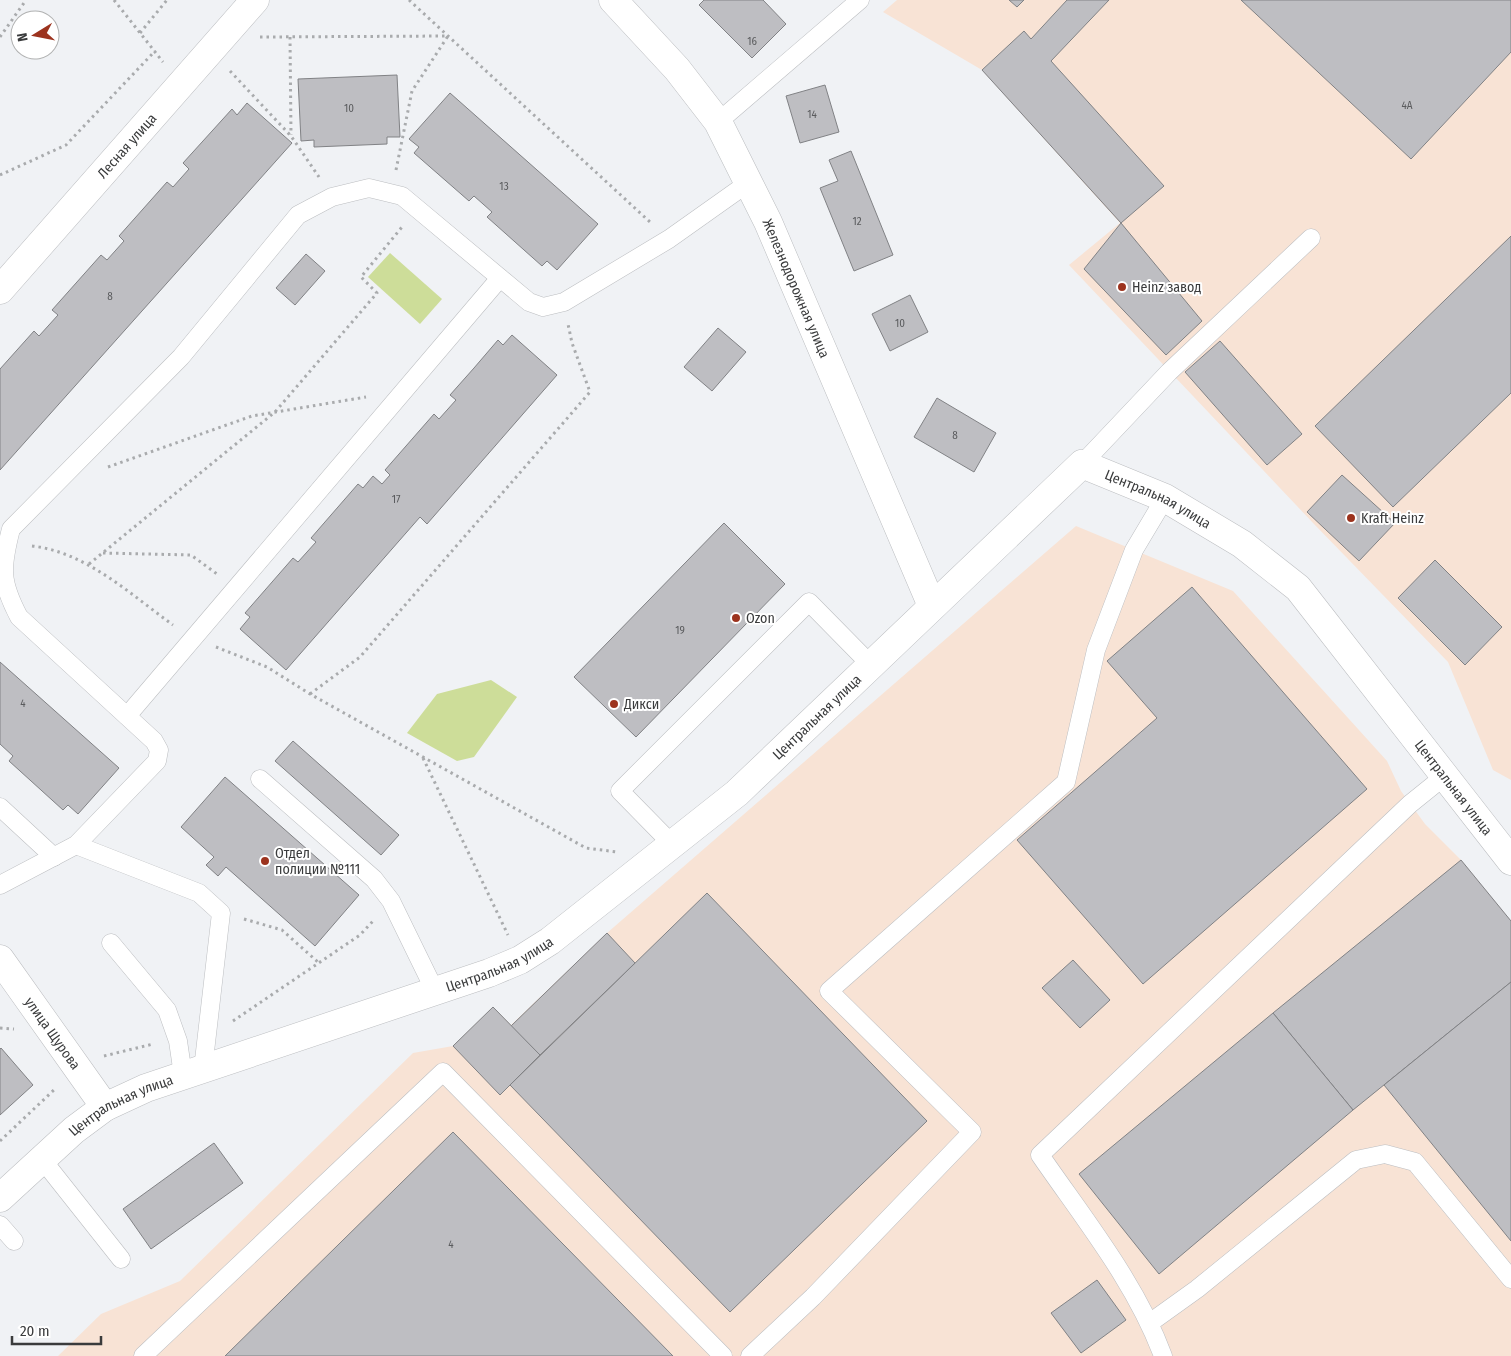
<svg xmlns="http://www.w3.org/2000/svg" width="1511" height="1356" font-family="'Fira Sans Condensed',sans-serif">
<style>
.industrial{fill:#f8e3d5}
.green{fill:#cddd99}
.building{fill:#bebec2;stroke:#818285}
.lines{fill:none;stroke-linecap:round;stroke-linejoin:round}
.lane-casing{stroke:#bcbec1;stroke-width:19}
.street-casing{stroke:#bcbec1;stroke-width:29}
.path{stroke:#a9abad;stroke-width:3;stroke-dasharray:2.5 4;stroke-linecap:butt}
.lane{stroke:#fff;stroke-width:18}
.street{stroke:#fff;stroke-width:28}
.poi-dot{fill:#9c331e;stroke:#fff;stroke-width:2}
.labels{text-anchor:middle;stroke-width:4;stroke-linejoin:round;paint-order:stroke}
.number-label{font-size:11px;fill:#5b5c5e}
.street-label{font-size:14px;fill:#3a3b3c;stroke:#fff}
.poi-label{font-size:14px;fill:#3a3b3c;stroke:#fff;text-anchor:start}
</style>
<rect width="100%" height="100%" fill="#f0f2f5"/>
<g class="industrial">
<path d="M 897,0 L 1511,0 L 1511,780 L 1493,770 L 1448,662 L 1314,524 L 1069,265 L 1120,223 L 982,70 L 883,12 Z"/>
<path d="M 1076,526 L 1233,591 L 1387,761 L 1401,791 L 1425,824 L 1461,860 L 1511,921 L 1511,1356 L 58,1356 L 101,1314 L 180,1281 L 413,1053 L 453,1046 L 493,1007 L 511,1025 L 607,933 Z"/>
</g>
<g class="green">
<path d="M 390,253 L 442,299 L 420,324 L 368,277 Z"/>
<path d="M 491,680 L 517,697 L 474,757 L 457,761 L 407,733 L 437,694 Z"/>
</g>
<g class="building">
<path d="M 704,0 L 763,0 L 786,24 L 752,58 L 699,5 Z"/>
<path d="M 1009,0 L 1024,0 L 1017,7 Z"/>
<path d="M 1067,0 L 1109,0 L 1051,61 L 1164,186 L 1121,223 L 982,70 L 1024,31 L 1031,39 Z"/>
<path d="M 1241,0 L 1511,0 L 1511,52 L 1411,159 Z"/>
<path d="M 397,75 L 400,137 L 387,137 L 387,144 L 314,147 L 314,140 L 301,141 L 298,79 Z"/>
<path d="M 825,85 L 839,132 L 800,143 L 786,96 Z"/>
<path d="M 450,93 L 598,224 L 557,270 L 547,261 L 542,266 L 487,217 L 492,212 L 474,196 L 469,201 L 414,153 L 419,147 L 409,139 Z"/>
<path d="M 247,103 L 292,143 L 0,470 L 0,369 L 34,331 L 39,336 L 58,315 L 52,310 L 101,255 L 107,260 L 124,241 L 119,236 L 167,182 L 173,187 L 189,169 L 183,163 L 232,109 L 237,115 Z"/>
<path d="M 851,151 L 893,255 L 854,271 L 820,188 L 838,181 L 829,160 Z"/>
<path d="M 1121,223 L 1202,321 L 1166,355 L 1084,269 Z"/>
<path d="M 1511,236 L 1511,393 L 1393,507 L 1315,426 Z"/>
<path d="M 306,254 L 325,271 L 295,305 L 276,288 Z"/>
<path d="M 910,295 L 928,332 L 890,351 L 872,314 Z"/>
<path d="M 718,328 L 746,352 L 712,391 L 684,367 Z"/>
<path d="M 512,335 L 557,375 L 427,524 L 420,517 L 286,670 L 240,629 L 250,617 L 245,613 L 293,558 L 298,562 L 316,542 L 311,538 L 358,484 L 363,488 L 373,476 L 382,484 L 390,475 L 385,470 L 434,414 L 439,419 L 456,400 L 450,395 L 474,368 L 498,340 L 503,345 Z"/>
<path d="M 1220,341 L 1302,434 L 1267,465 L 1185,372 Z"/>
<path d="M 937,398 L 996,433 L 974,472 L 914,437 Z"/>
<path d="M 1342,475 L 1395,523 L 1359,561 L 1307,512 Z"/>
<path d="M 724,523 L 785,584 L 636,737 L 574,677 Z"/>
<path d="M 1435,560 L 1502,627 L 1465,665 L 1398,598 Z"/>
<path d="M 1192,587 L 1367,789 L 1143,984 L 1017,840 L 1157,718 L 1107,661 Z"/>
<path d="M 0,662 L 119,768 L 78,814 L 68,805 L 63,810 L 9,761 L 13,756 L 0,744 Z"/>
<path d="M 293,741 L 399,835 L 381,855 L 275,761 Z"/>
<path d="M 225,777 L 359,895 L 315,946 L 226,867 L 218,876 L 206,865 L 214,857 L 181,827 Z"/>
<path d="M 1461,860 L 1511,921 L 1511,982 L 1353,1110 L 1273,1013 Z"/>
<path d="M 707,893 L 927,1121 L 730,1312 L 510,1085 Z"/>
<path d="M 607,933 L 635,963 L 540,1055 L 511,1026 Z"/>
<path d="M 1073,960 L 1110,1000 L 1080,1028 L 1042,988 Z"/>
<path d="M 1511,982 L 1511,1241 L 1384,1085 Z"/>
<path d="M 493,1007 L 540,1055 L 500,1095 L 453,1046 Z"/>
<path d="M 1273,1013 L 1353,1110 L 1159,1274 L 1079,1174 Z"/>
<path d="M 1,1048 L 33,1085 L 0,1115 L 0,1049 Z"/>
<path d="M 453,1132 L 673,1356 L 225,1356 Z"/>
<path d="M 214,1143 L 243,1183 L 151,1249 L 123,1209 Z"/>
<path d="M 1097,1280 L 1126,1320 L 1081,1353 L 1051,1313 Z"/>
</g>
<g class="lines">
<g class="lane-casing">
<g id="lane">
<path d="M 718,122 L 860,0"/>
<path d="M 1082,464 L 1169,372 L 1311,238"/>
<path d="M 127,716 L 500,278"/>
<path d="M 260,779 L 374,879 L 391,901 L 435,991"/>
<path d="M 0,807 L 54,857"/>
<path d="M 672,844 L 620,791 L 809,602 L 871,665"/>
<path d="M 76,845 L 199,893 L 221,913 L 203,1069"/>
<path d="M 0,885 L 76,845 L 157,761 L 159,750 L 154,741 L 19,617 C 0,581 1,568 11,529 L 181,357 L 298,215 L 332,197 L 369,188 L 402,196 L 529,302 L 543,307 L 564,302 L 669,239 L 748,183"/>
<path d="M 111,943 L 167,1010 L 178,1041 L 183,1075"/>
<path d="M 41,1158 L 121,1259"/>
<path d="M 0,1225 L 14,1241"/>
<path d="M 1151,1322 L 1197,1289 L 1356,1160 L 1385,1154 L 1415,1162 L 1511,1279"/>
<path d="M 143,1356 L 443,1072 L 723,1356"/>
<path d="M 750,1356 L 813,1297 L 972,1132 L 829,991 L 1066,782 L 1096,650 L 1134,550 L 1165,498"/>
<path d="M 1163,1356 C 1136,1283 1084,1219 1040,1155 L 1410,804 L 1446,775"/>
</g>
</g>
<g class="street-casing">
<g id="street">
<path id="s1" d="M 613,0 L 677,69 L 718,122 L 768,222 L 932,606"/>
<path id="s2" d="M 0,290 L 255,0"/>
<path id="s3" d="M 0,959 L 105,1107"/>
<path id="s4" d="M 0,1198 L 74,1130 L 105,1107 L 146,1088 L 489,973 L 520,960 L 550,941 L 737,793 L 1082,464 L 1165,498 L 1242,544 L 1298,588 L 1511,861"/>
</g>
</g>
<g class="path">
<path d="M 114,0 L 163,62"/>
<path d="M 409,0 L 650,222"/>
<path d="M 140,33 L 167,0"/>
<path d="M 0,37 L 26,0"/>
<path d="M 260,37 L 448,36"/>
<path d="M 290,37 L 291,135"/>
<path d="M 230,71 L 291,136 L 319,177"/>
<path d="M 396,170 L 412,91 L 448,36"/>
<path d="M 0,175 L 66,145 L 155,51"/>
<path d="M 108,467 L 252,416 L 366,397"/>
<path d="M 32,546 C 86,552 130,594 173,625"/>
<path d="M 103,553 L 191,555 L 217,574"/>
<path d="M 89,564 L 275,412 L 377,293 L 361,277 L 402,227"/>
<path d="M 216,647 L 267,667 L 310,694 L 586,848 L 617,852"/>
<path d="M 310,694 L 360,657 L 590,392 L 572,343 L 568,324"/>
<path d="M 423,758 L 508,935"/>
<path d="M 244,919 L 282,930 L 319,963"/>
<path d="M 233,1021 L 360,935 L 374,920"/>
<path d="M 0,1028 L 14,1029"/>
<path d="M 104,1056 L 153,1044"/>
<path d="M 0,1141 L 56,1088"/>
</g>
<use href="#lane" class="lane"/>
<use href="#street" class="street"/>
</g>
<g class="poi-dot">
<circle cx="1122" cy="287" r="5"/>
<circle cx="1351" cy="518" r="5"/>
<circle cx="736" cy="618" r="5"/>
<circle cx="614" cy="704" r="5"/>
<circle cx="265" cy="861" r="5"/>
</g>
<g class="labels">
<g class="number-label">
<text x="752" y="45">16</text>
<text x="1407" y="109">4А</text>
<text x="349" y="112">10</text>
<text x="812" y="118">14</text>
<text x="504" y="190">13</text>
<text x="857" y="225">12</text>
<text x="110" y="300">8</text>
<text x="900" y="327">10</text>
<text x="955" y="439">8</text>
<text x="396" y="503">17</text>
<text x="680" y="634">19</text>
<text x="23" y="707">4</text>
<text x="451" y="1248">4</text>
</g>
<g class="street-label">
<text dy="5" stroke="none"><textPath href="#s2" startOffset="192">Лесная улица</textPath></text>
<text dy="5" stroke="none"><textPath href="#s1" startOffset="345">Железнодорожная улица</textPath></text>
<text dy="5" stroke="none"><textPath href="#s4" startOffset="1414">Центральная улица</textPath></text>
<text dy="5" stroke="none"><textPath href="#s4" startOffset="964">Центральная улица</textPath></text>
<text dy="5" stroke="none"><textPath href="#s4" startOffset="1834">Центральная улица</textPath></text>
<text dy="5" stroke="none"><textPath href="#s4" startOffset="559">Центральная улица</textPath></text>
<text dy="5" stroke="none"><textPath href="#s3" startOffset="91">улица Щурова</textPath></text>
<text dy="5" stroke="none"><textPath href="#s4" startOffset="154">Центральная улица</textPath></text>
</g>
<g class="poi-label">
<text x="1132" y="292">Heinz завод</text>
<text x="1361" y="523">Kraft Heinz</text>
<text x="746" y="623">Ozon</text>
<text x="624" y="709">Дикси</text>
<text x="275" y="858">Отдел<tspan x="275" dy="16">полиции №111</tspan></text>
</g>
</g>
<g transform="translate(35 35) rotate(260)"><circle r="24" fill="#ffffff" stroke="#b0b1b1"/>
<path d="M0-4L9 19L0 12L-9 19Z" fill="#9c331e"/>
<text y="-8" font-size="14" font-weight="bold" text-anchor="middle" fill="#3a3b3c">N</text>
</g>
<path d="M12 1336v8h89v-8" fill="none" stroke="#3a3b3c" stroke-width="2.5"/>
<text x="20" y="1336" font-size="15" fill="#3a3b3c" stroke="#ffffff" stroke-width="4" paint-order="stroke">20 m</text>
</svg>
